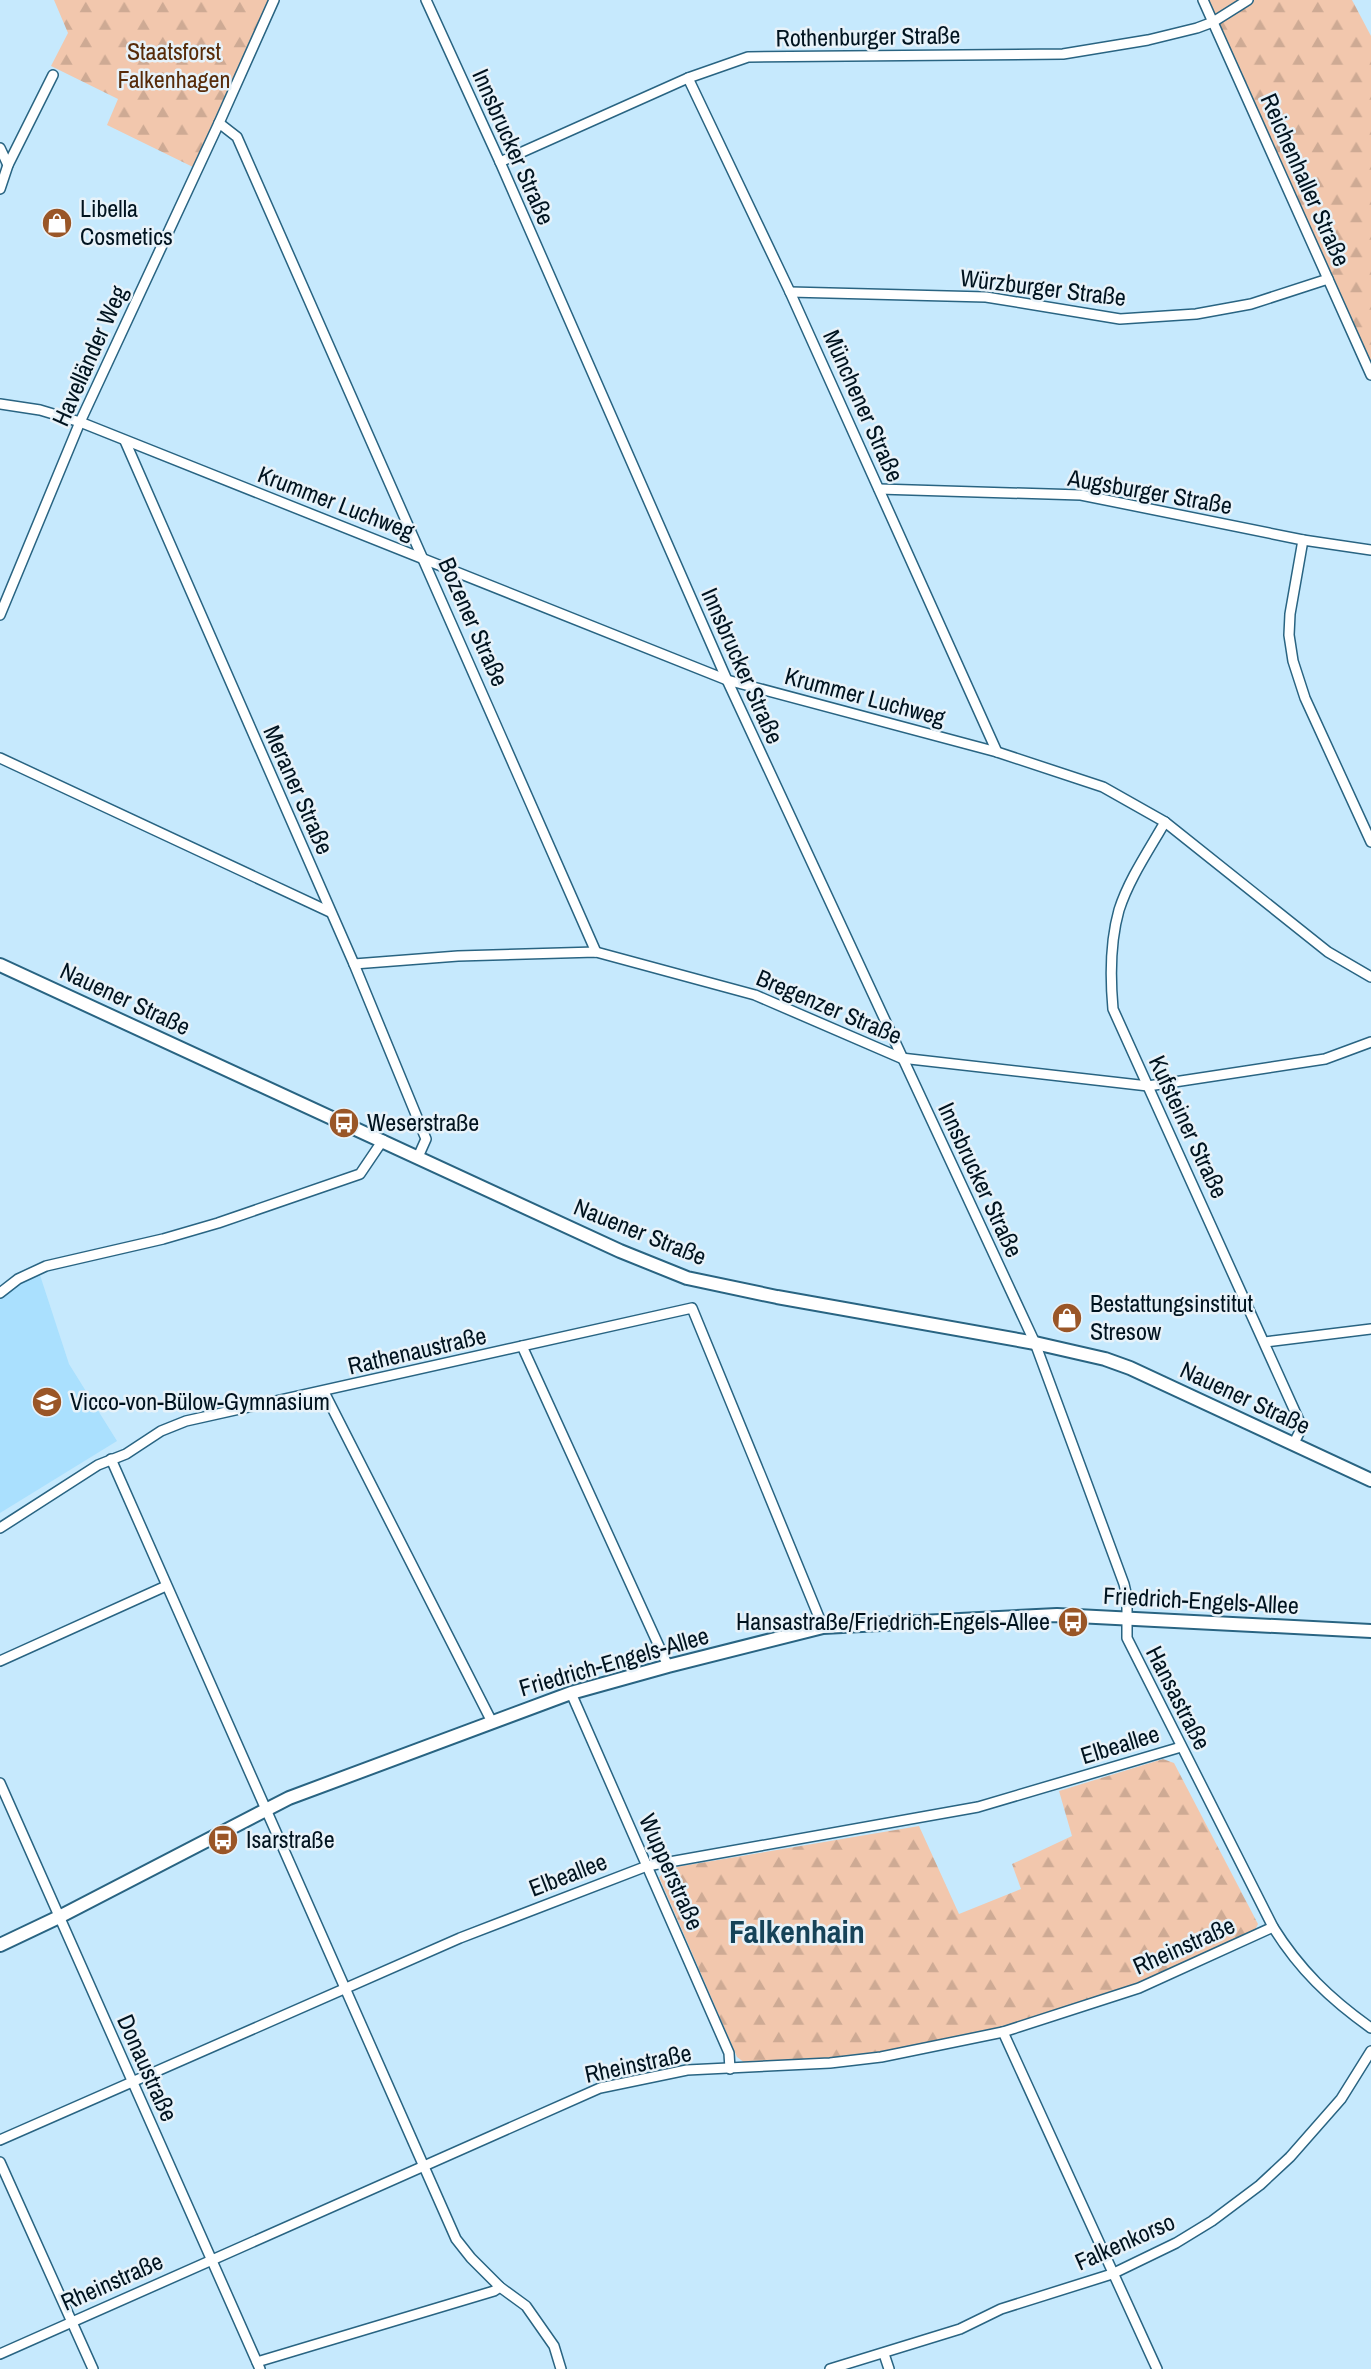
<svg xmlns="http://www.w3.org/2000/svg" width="1371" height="2369" font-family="'Archivo Narrow',sans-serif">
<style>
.built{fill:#aae0fe}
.forest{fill:url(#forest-firs)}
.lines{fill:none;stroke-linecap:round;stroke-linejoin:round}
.street-casing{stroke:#296482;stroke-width:12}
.secondary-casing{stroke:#296482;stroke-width:16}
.street{stroke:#fff;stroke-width:9}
.secondary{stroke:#fff;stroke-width:12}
.labels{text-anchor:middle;stroke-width:5;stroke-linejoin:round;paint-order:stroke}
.street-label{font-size:24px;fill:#00131f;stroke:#e7f2f9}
.park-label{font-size:24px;fill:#572b09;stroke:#e7f2f9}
.poi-label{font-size:24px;fill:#00131f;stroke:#e7f2f9;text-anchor:start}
.district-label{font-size:32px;font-weight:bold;fill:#154258;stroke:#e7f2f9}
</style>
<defs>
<pattern id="forest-firs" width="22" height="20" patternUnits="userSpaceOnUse" patternTransform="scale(1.75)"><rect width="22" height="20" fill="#f2c7ad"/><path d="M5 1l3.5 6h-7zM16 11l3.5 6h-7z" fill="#ceaa94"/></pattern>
</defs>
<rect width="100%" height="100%" fill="#c6e9fd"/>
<path class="built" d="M 39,1272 L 69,1364 L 117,1441 L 0,1513 L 0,1295 L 19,1281 Z"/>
<g class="forest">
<path d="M 54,0 L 274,0 L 197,169 L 107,125 L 118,99 L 51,66 L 68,33 Z"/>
<path d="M 1200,0 L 1352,0 L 1371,36 L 1371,376 Z"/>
<path d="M 1163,1759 L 1174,1763 L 1258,1924 L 1255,1930 L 1137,1984 L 1005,2026 L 880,2052 L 830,2058 L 745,2063 L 737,2057 L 659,1877 L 670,1868 L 919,1826 L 959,1914 L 1021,1889 L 1012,1864 L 1072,1836 L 1059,1791 Z"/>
</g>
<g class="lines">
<g class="street-casing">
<g id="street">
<path d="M 426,0 L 500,162 L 727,680 L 1035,1343 L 1124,1584 L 1127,1597 L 1127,1638 L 1273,1927 C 1299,1969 1330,1999 1371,2028"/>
<path d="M 1203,0 L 1371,375"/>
<path d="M 688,78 L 790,292 L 997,752"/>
<path d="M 219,123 L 237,137 L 596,952"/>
<path d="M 0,148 L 8,165"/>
<path d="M 500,162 L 688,78 L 748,57 L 1063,54 L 1148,40 L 1197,28 L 1213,22 L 1248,0"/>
<path d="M 0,189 L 8,165 L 53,75"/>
<path d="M 790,292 L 986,297 L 1120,319 L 1196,314 L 1251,304 L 1328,279"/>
<path d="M 0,404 L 40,410 L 80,422 L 727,680 L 997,752 L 1103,787 L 1165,822 L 1328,952 L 1371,977"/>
<path d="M 125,441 L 354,964 L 426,1139 L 418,1157"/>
<path d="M 879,489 L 1081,495 L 1303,540 L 1371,550"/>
<path d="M 1303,540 L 1290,614 L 1289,635 L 1293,661 L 1305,698 L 1371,842"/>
<path d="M 0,615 L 80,422 L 219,123 L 274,0"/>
<path d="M 0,758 L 330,912"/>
<path d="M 1165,822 C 1149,850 1129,879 1119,910 C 1110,942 1110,976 1113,1009 L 1302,1427 L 1294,1443"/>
<path d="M 354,964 L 458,956 L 596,952 L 755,995 L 901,1058 L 1148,1086 L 1325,1059 L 1371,1042"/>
<path d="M 0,1293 L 18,1279 L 46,1266 L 163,1239 L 218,1223 L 360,1174 L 383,1140"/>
<path d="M 1265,1342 L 1371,1329"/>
<path d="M 522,1346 L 668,1666"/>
<path d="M 324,1392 L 492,1722"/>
<path d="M 111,1459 L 456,2239 L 471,2258 L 500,2287 L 526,2306 L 554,2346 L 561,2369"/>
<path d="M 0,1528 L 98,1465 L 126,1454 L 161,1431 L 186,1421 L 692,1308 L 823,1627"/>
<path d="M 0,1661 L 166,1586"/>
<path d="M 571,1693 L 729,2053 L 730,2069"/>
<path d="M 0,1783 L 260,2369"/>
<path d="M 1003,2032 L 1157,2369"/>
<path d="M 0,2140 L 460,1938 L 647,1866 L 978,1807 L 1181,1747"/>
<path d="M 0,2162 L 93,2369"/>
<path d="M 0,2354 L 600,2088 L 687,2070 L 830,2063 L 881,2057 L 1003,2032 L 1139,1988 L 1273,1927"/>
<path d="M 884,2354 L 889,2369"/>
<path d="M 257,2362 L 494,2291 L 500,2287"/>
<path d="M 830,2369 L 960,2329 L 1001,2309 L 1112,2274 L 1176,2243 L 1212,2221 L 1260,2185 L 1290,2157 L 1341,2099 L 1371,2051"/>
</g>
</g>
<g class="secondary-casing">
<g id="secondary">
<path d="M 0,965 L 620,1251 L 687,1278 L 777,1297 L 1035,1343 L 1105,1359 L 1130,1368 L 1371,1480"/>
<path d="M 0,1945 L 59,1917 L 289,1798 L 571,1693 L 668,1666 L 823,1627 L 1057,1615 L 1371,1631"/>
</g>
</g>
<use href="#street" class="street"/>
<use href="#secondary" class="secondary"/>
</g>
<defs>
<g id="shop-disc" transform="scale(1.575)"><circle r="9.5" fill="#9a5627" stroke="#e7f2f9"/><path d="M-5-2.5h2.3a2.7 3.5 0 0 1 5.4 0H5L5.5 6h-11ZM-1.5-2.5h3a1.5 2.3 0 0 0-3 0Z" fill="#fff"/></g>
<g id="bus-disc" transform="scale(1.575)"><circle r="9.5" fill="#9a5627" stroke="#e7f2f9"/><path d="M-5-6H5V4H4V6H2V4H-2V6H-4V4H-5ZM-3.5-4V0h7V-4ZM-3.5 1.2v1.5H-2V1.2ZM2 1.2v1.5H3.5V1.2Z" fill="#fff"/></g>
<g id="school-disc" transform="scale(1.575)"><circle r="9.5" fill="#9a5627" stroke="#e7f2f9"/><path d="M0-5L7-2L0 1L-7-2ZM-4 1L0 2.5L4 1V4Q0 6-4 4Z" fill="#fff"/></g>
</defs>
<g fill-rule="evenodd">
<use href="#shop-disc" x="57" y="223"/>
<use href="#bus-disc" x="344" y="1123"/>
<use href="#shop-disc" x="1067" y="1318"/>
<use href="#school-disc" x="47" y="1402"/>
<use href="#bus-disc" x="1073" y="1622"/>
<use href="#bus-disc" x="223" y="1840"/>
</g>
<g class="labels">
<g class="street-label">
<text transform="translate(868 37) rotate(-1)" y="8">Rothenburger Straße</text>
<text transform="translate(513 147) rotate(66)" y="8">Innsbrucker Straße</text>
<text transform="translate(1305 180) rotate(66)" y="8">Reichenhaller Straße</text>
<text transform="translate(1043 288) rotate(7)" y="8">Würzburger Straße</text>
<text transform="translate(90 356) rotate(-66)" y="8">Havelländer Weg</text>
<text transform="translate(863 406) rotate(66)" y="8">Münchener Straße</text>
<text transform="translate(1150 492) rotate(10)" y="8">Augsburger Straße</text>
<text transform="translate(336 503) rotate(21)" y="8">Krummer Luchweg</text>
<text transform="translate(473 622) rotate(66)" y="8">Bozener Straße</text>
<text transform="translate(742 666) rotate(66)" y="8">Innsbrucker Straße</text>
<text transform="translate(865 697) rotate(15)" y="8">Krummer Luchweg</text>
<text transform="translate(298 790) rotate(66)" y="8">Meraner Straße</text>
<text transform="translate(125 999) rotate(25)" y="8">Nauener Straße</text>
<text transform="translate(829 1007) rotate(23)" y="8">Bregenzer Straße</text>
<text transform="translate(1188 1127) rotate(65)" y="8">Kufsteiner Straße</text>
<text transform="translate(980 1180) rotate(65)" y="8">Innsbrucker Straße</text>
<text transform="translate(640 1232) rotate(22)" y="8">Nauener Straße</text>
<text transform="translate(417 1351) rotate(-13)" y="8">Rathenaustraße</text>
<text transform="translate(1245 1398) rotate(25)" y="8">Nauener Straße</text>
<text transform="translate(1201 1601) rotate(3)" y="8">Friedrich-Engels-Allee</text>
<text transform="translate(614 1662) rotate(-16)" y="8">Friedrich-Engels-Allee</text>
<text transform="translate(1178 1698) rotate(63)" y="8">Hansastraße</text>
<text transform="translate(1120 1745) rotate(-17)" y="8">Elbeallee</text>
<text transform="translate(671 1872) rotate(66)" y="8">Wupperstraße</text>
<text transform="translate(568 1875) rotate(-21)" y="8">Elbeallee</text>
<text transform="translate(1184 1946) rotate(-24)" y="8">Rheinstraße</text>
<text transform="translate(638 2064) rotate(-12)" y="8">Rheinstraße</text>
<text transform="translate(147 2068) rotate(66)" y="8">Donaustraße</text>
<text transform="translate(1125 2242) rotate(-24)" y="8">Falkenkorso</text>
<text transform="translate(112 2282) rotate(-24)" y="8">Rheinstraße</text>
</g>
<g class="park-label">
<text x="174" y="60">Staatsforst<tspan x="174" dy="28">Falkenhagen</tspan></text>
</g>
<g class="poi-label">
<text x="80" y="217">Libella<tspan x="80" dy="28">Cosmetics</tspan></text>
<text x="367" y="1131">Weserstraße</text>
<text x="1090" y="1312">Bestattungsinstitut<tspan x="1090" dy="28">Stresow</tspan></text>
<text x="70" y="1410">Vicco-von-Bülow-Gymnasium</text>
<text x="1050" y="1630" text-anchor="end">Hansastraße/Friedrich-Engels-Allee</text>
<text x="246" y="1848">Isarstraße</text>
</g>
<g class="district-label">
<text x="797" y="1943">Falkenhain</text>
</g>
</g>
</svg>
